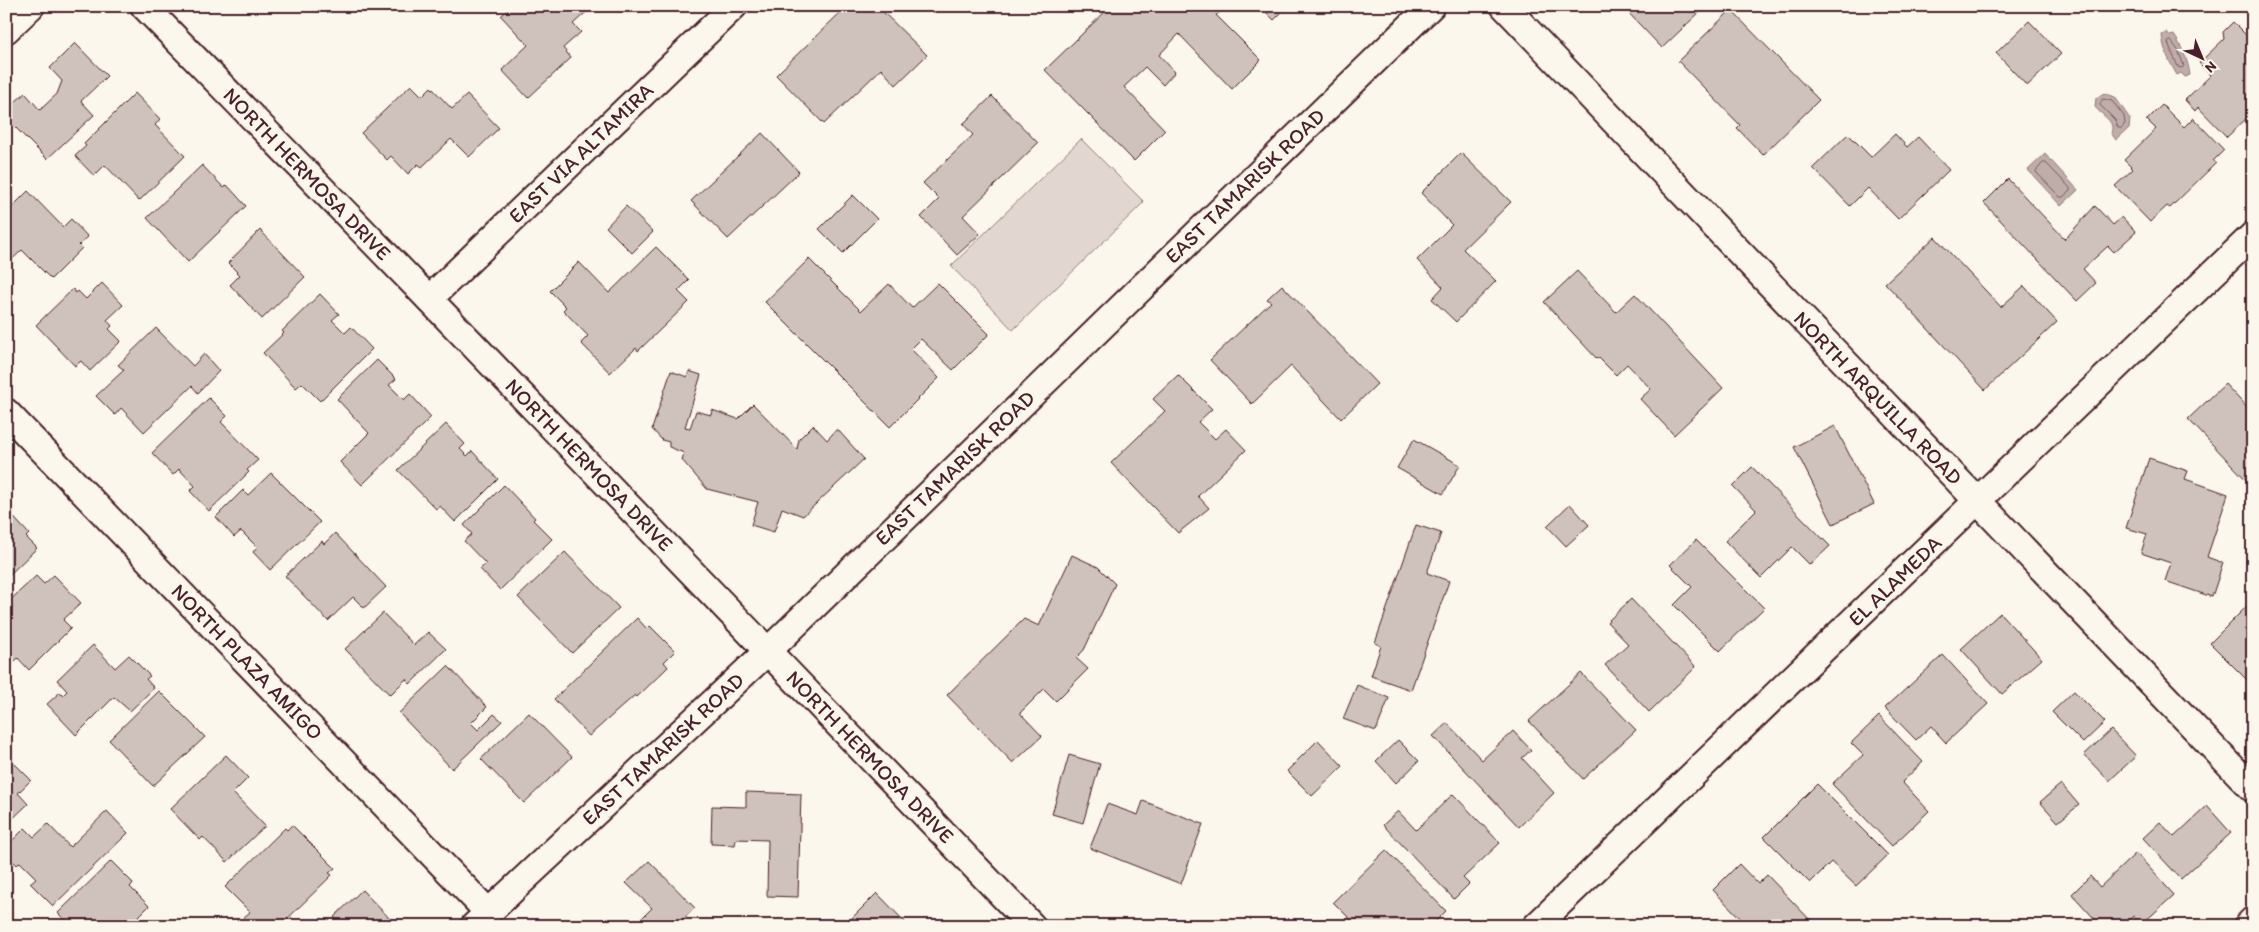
<svg xmlns="http://www.w3.org/2000/svg" width="2259" height="932" font-family="Itim,sans-serif">
<style>
.green{fill:#e2d7d0;stroke:#967b7e}
.water{fill:#bfadaa;stroke:#907477}
.lines{fill:none;stroke-linecap:round;stroke-linejoin:round}
.shore{stroke:#79585e;stroke-width:1}
.building{fill:#cfc2bc;stroke:#4a1f2b}
.minor-casing{stroke:#4a1f2b;stroke-width:30}
.minor{stroke:#fbf7ec;stroke-width:26}
.labels{text-anchor:middle;stroke-width:4.5;stroke-linejoin:round;paint-order:stroke}
.street-label{font-size:21px;fill:#4a1f2b;stroke:#fbf7ec}
</style>
<rect width="100%" height="100%" fill="#fbf7ec"/>
<filter id="ink" filterUnits="userSpaceOnUse"><feTurbulence type="fractalNoise" baseFrequency=".02" numOctaves="2"/><feDisplacementMap in="SourceGraphic" scale="10" xChannelSelector="R" yChannelSelector="G"/><feConvolveMatrix kernelMatrix="1 2 1 2 8 2 1 2 1" color-interpolation-filters="sRGB"/></filter>
<g filter="url(#ink)">
<path class="green" d="M 1081,139 L 1144,202 L 1013,330 L 951,266 Z"/>
<g class="water">
<path d="M 2167,32 L 2170,36 L 2174,35 C 2182,47 2188,60 2190,75 L 2185,77 L 2181,73 L 2177,75 C 2170,63 2163,49 2162,35 Z"/>
<path d="M 2104,93 L 2115,97 L 2130,119 L 2129,128 L 2116,140 L 2111,133 C 2116,121 2102,116 2095,107 L 2096,98 Z"/>
<path d="M 2045,154 L 2078,190 L 2061,206 L 2028,170 Z"/>
</g>
<g class="lines">
<g class="shore">
<path d="M 2171,41 L 2178,50 L 2184,66 L 2182,68 L 2178,67 L 2168,43 Z"/>
<path d="M 2103,99 L 2112,101 L 2124,116 L 2125,123 L 2122,128 L 2118,128 L 2115,120 L 2100,105 Z"/>
<path d="M 2043,163 L 2046,163 L 2070,188 L 2070,191 L 2063,197 L 2060,197 L 2036,172 Z"/>
</g>
</g>
<g class="building">
<path d="M 511,6 L 593,6 L 573,24 L 581,32 L 563,48 L 571,58 L 528,98 L 502,70 L 528,45 L 501,16 Z"/>
<path d="M 847,6 L 877,6 L 927,55 L 896,85 L 881,69 L 824,124 L 776,75 Z"/>
<path d="M 1111,6 L 1214,6 L 1220,12 L 1216,15 L 1261,60 L 1232,89 L 1179,34 L 1159,55 L 1175,72 L 1163,85 L 1145,67 L 1124,87 L 1165,130 L 1134,161 L 1045,70 Z"/>
<path d="M 1260,6 L 1288,6 L 1274,20 Z"/>
<path d="M 1622,6 L 1702,6 L 1704,8 L 1662,48 Z"/>
<path d="M 1731,10 L 1819,100 L 1763,155 L 1737,128 L 1740,125 L 1678,61 Z"/>
<path d="M 2029,21 L 2061,54 L 2027,86 L 1996,53 Z"/>
<path d="M 2233,22 L 2253,42 L 2253,120 L 2248,117 L 2227,137 L 2198,107 L 2195,111 L 2185,100 L 2211,75 L 2199,63 L 2224,39 L 2223,32 Z"/>
<path d="M 75,43 L 107,76 L 81,101 L 94,115 L 47,159 L 6,118 L 6,110 L 25,93 L 40,110 L 57,94 L 62,81 L 50,68 Z"/>
<path d="M 411,85 L 422,96 L 431,87 L 452,109 L 467,95 L 499,128 L 469,157 L 451,139 L 422,167 L 418,164 L 408,174 L 391,156 L 387,160 L 361,133 Z"/>
<path d="M 135,93 L 160,119 L 155,125 L 185,156 L 139,201 L 105,165 L 94,176 L 75,156 L 86,146 L 84,144 Z"/>
<path d="M 992,96 L 1038,143 L 963,216 L 980,234 L 957,255 L 921,217 L 939,199 L 923,183 L 973,135 L 963,124 Z"/>
<path d="M 2162,105 L 2184,127 L 2193,118 L 2224,150 L 2213,161 L 2216,163 L 2170,208 L 2167,206 L 2150,222 L 2115,186 L 2133,169 L 2124,160 L 2156,129 L 2147,120 Z"/>
<path d="M 762,133 L 799,172 L 728,239 L 691,201 Z"/>
<path d="M 1848,134 L 1871,157 L 1895,134 L 1907,147 L 1918,137 L 1949,170 L 1898,219 L 1868,188 L 1850,206 L 1813,168 Z"/>
<path d="M 1461,153 L 1511,202 L 1463,249 L 1496,281 L 1456,322 L 1432,299 L 1443,287 L 1417,260 L 1452,225 L 1421,193 Z"/>
<path d="M 202,165 L 224,188 L 227,185 L 246,206 L 188,262 L 147,218 Z"/>
<path d="M 2008,179 L 2065,239 L 2095,206 L 2113,225 L 2122,217 L 2136,232 L 2114,252 L 2108,246 L 2083,269 L 2096,283 L 2077,301 L 1984,203 Z"/>
<path d="M 28,191 L 63,227 L 71,219 L 88,237 L 79,245 L 82,248 L 51,279 L 22,250 L 6,265 L 6,213 Z"/>
<path d="M 853,195 L 877,219 L 843,253 L 819,229 Z"/>
<path d="M 626,206 L 653,232 L 632,253 L 606,227 Z"/>
<path d="M 260,230 L 305,277 L 262,319 L 230,285 L 240,275 L 228,263 Z"/>
<path d="M 1935,237 L 2001,307 L 2024,286 L 2057,322 L 1985,390 L 1885,283 Z"/>
<path d="M 656,247 L 689,280 L 678,291 L 689,302 L 638,351 L 636,348 L 610,373 L 581,343 L 588,336 L 563,310 L 566,307 L 550,291 L 579,262 L 609,293 Z"/>
<path d="M 809,259 L 861,311 L 889,284 L 912,308 L 938,283 L 989,334 L 953,370 L 921,339 L 911,349 L 939,378 L 890,427 L 765,302 Z"/>
<path d="M 1577,271 L 1616,312 L 1635,294 L 1723,388 L 1674,435 L 1640,399 L 1651,389 L 1627,364 L 1616,375 L 1599,358 L 1597,359 L 1544,302 Z"/>
<path d="M 102,283 L 123,305 L 107,320 L 112,326 L 109,329 L 121,341 L 90,371 L 81,361 L 75,366 L 36,325 L 73,289 L 76,293 L 78,291 L 86,299 Z"/>
<path d="M 1282,285 L 1377,384 L 1341,419 L 1291,366 L 1252,404 L 1210,360 L 1271,302 L 1267,299 Z"/>
<path d="M 320,294 L 339,314 L 332,320 L 345,333 L 351,327 L 372,349 L 320,401 L 302,383 L 296,388 L 263,353 L 284,333 L 282,331 Z"/>
<path d="M 156,328 L 193,366 L 204,354 L 219,371 L 198,393 L 192,386 L 144,432 L 121,408 L 115,415 L 96,396 L 124,370 L 118,365 Z"/>
<path d="M 377,360 L 396,379 L 389,385 L 404,400 L 410,394 L 431,417 L 362,485 L 340,462 L 369,433 L 337,399 Z"/>
<path d="M 671,371 L 687,377 L 689,371 L 701,375 L 685,427 L 690,428 L 696,411 L 711,415 L 712,410 L 738,419 L 753,404 L 797,449 L 799,439 L 813,425 L 827,440 L 837,429 L 864,459 L 803,516 L 782,508 L 774,532 L 751,525 L 758,502 L 707,489 L 682,460 L 684,453 L 669,447 L 669,442 L 662,440 L 652,429 Z"/>
<path d="M 1178,375 L 1212,409 L 1198,422 L 1215,439 L 1226,429 L 1246,450 L 1198,496 L 1209,508 L 1178,533 L 1111,463 L 1165,411 L 1153,399 Z"/>
<path d="M 2225,384 L 2253,414 L 2253,487 L 2188,419 Z"/>
<path d="M 209,398 L 227,416 L 221,422 L 258,460 L 247,470 L 249,472 L 209,511 L 190,491 L 195,486 L 179,469 L 173,475 L 152,453 Z"/>
<path d="M 446,424 L 465,444 L 460,449 L 467,456 L 472,451 L 498,479 L 455,522 L 440,506 L 436,509 L 398,470 Z"/>
<path d="M 1835,426 L 1874,504 L 1833,524 L 1794,447 Z"/>
<path d="M 1414,439 L 1460,465 L 1443,494 L 1397,468 Z"/>
<path d="M 2149,458 L 2188,471 L 2185,479 L 2228,494 L 2207,557 L 2223,563 L 2212,597 L 2165,581 L 2171,563 L 2141,553 L 2147,534 L 2126,528 Z"/>
<path d="M 1752,467 L 1830,546 L 1810,565 L 1792,547 L 1761,578 L 1725,541 L 1756,510 L 1733,486 Z"/>
<path d="M 271,473 L 320,522 L 270,570 L 253,552 L 257,547 L 241,531 L 234,537 L 216,517 L 243,490 L 248,495 Z"/>
<path d="M 504,485 L 535,518 L 533,520 L 552,539 L 500,590 L 480,569 L 486,564 L 464,541 L 472,534 L 464,525 Z"/>
<path d="M 1570,504 L 1589,525 L 1566,546 L 1547,526 Z"/>
<path d="M 7,510 L 29,534 L 26,537 L 37,548 L 6,578 Z"/>
<path d="M 1416,525 L 1441,533 L 1427,573 L 1449,581 L 1411,690 L 1371,676 L 1381,646 L 1375,643 Z"/>
<path d="M 335,533 L 386,587 L 364,608 L 353,597 L 328,621 L 285,576 L 322,541 L 324,544 Z"/>
<path d="M 1696,540 L 1764,608 L 1720,651 L 1674,605 L 1692,587 L 1670,565 Z"/>
<path d="M 565,552 L 619,608 L 572,653 L 518,597 Z"/>
<path d="M 1072,555 L 1098,567 L 1115,584 L 1084,650 L 1076,658 L 1088,669 L 1056,701 L 1044,689 L 1020,713 L 1042,736 L 1013,763 L 947,695 L 1024,619 L 1039,626 Z"/>
<path d="M 54,575 L 81,603 L 63,620 L 71,628 L 29,670 L 18,658 L 13,663 L 6,656 L 6,653 L 10,649 L 6,645 L 6,604 L 36,576 L 44,584 Z"/>
<path d="M 1631,599 L 1696,667 L 1649,712 L 1605,665 L 1628,644 L 1607,622 Z"/>
<path d="M 2253,600 L 2253,686 L 2210,643 Z"/>
<path d="M 383,613 L 414,645 L 428,632 L 446,649 L 410,684 L 406,679 L 390,695 L 345,649 Z"/>
<path d="M 2000,613 L 2042,659 L 2002,694 L 1961,649 Z"/>
<path d="M 637,618 L 647,629 L 650,626 L 675,651 L 664,662 L 668,667 L 637,697 L 635,695 L 589,736 L 554,699 Z"/>
<path d="M 93,645 L 115,668 L 129,655 L 150,676 L 146,679 L 154,688 L 130,711 L 114,697 L 76,735 L 47,704 L 60,692 L 63,695 L 67,691 L 57,680 Z"/>
<path d="M 1943,655 L 1988,704 L 1946,743 L 1931,726 L 1916,740 L 1885,708 Z"/>
<path d="M 448,666 L 487,707 L 471,723 L 478,730 L 494,714 L 502,721 L 452,769 L 399,713 Z"/>
<path d="M 1581,673 L 1636,730 L 1583,779 L 1529,721 Z"/>
<path d="M 1357,685 L 1389,698 L 1376,731 L 1343,719 Z"/>
<path d="M 159,691 L 205,737 L 153,786 L 109,740 Z"/>
<path d="M 2074,691 L 2105,722 L 2083,743 L 2052,712 Z"/>
<path d="M 529,713 L 572,757 L 524,803 L 481,759 Z"/>
<path d="M 1879,716 L 1923,762 L 1902,782 L 1929,811 L 1892,846 L 1832,784 L 1863,755 L 1851,743 Z"/>
<path d="M 1447,723 L 1482,760 L 1513,731 L 1531,750 L 1522,758 L 1554,793 L 1519,827 L 1433,736 Z"/>
<path d="M 2111,730 L 2136,756 L 2109,781 L 2084,755 Z"/>
<path d="M 1318,740 L 1343,766 L 1312,796 L 1287,771 Z"/>
<path d="M 1398,740 L 1419,761 L 1396,783 L 1376,761 Z"/>
<path d="M 6,755 L 31,780 L 18,793 L 28,804 L 6,825 Z"/>
<path d="M 226,755 L 248,778 L 233,793 L 265,826 L 227,862 L 203,837 L 200,840 L 170,809 Z"/>
<path d="M 1069,755 L 1100,764 L 1083,823 L 1052,814 Z"/>
<path d="M 1817,784 L 1888,855 L 1856,886 L 1831,862 L 1810,883 L 1764,837 Z"/>
<path d="M 2061,784 L 2079,805 L 2058,822 L 2040,802 Z"/>
<path d="M 746,792 L 801,794 L 798,897 L 767,896 L 768,840 L 736,839 L 735,845 L 711,844 L 712,806 L 746,807 Z"/>
<path d="M 1453,794 L 1500,843 L 1463,878 L 1469,884 L 1454,899 L 1383,825 L 1398,811 L 1416,830 Z"/>
<path d="M 1143,801 L 1203,824 L 1181,884 L 1090,848 L 1107,804 L 1138,815 Z"/>
<path d="M 2207,806 L 2231,833 L 2181,879 L 2143,838 L 2160,822 L 2174,837 Z"/>
<path d="M 107,811 L 128,833 L 53,906 L 30,883 L 36,878 L 20,862 L 17,865 L 6,855 L 6,847 L 25,828 L 34,837 L 48,824 L 70,847 Z"/>
<path d="M 292,825 L 335,868 L 329,873 L 332,875 L 280,926 L 251,926 L 243,918 L 250,912 L 225,887 L 285,828 L 287,830 Z"/>
<path d="M 1386,850 L 1446,911 L 1431,926 L 1357,926 L 1333,902 Z"/>
<path d="M 2136,853 L 2174,895 L 2141,925 L 2133,916 L 2123,926 L 2101,926 L 2072,894 L 2090,876 L 2100,887 Z"/>
<path d="M 111,861 L 133,883 L 130,887 L 149,906 L 137,918 L 144,926 L 70,926 L 58,913 Z"/>
<path d="M 649,861 L 695,908 L 676,926 L 634,926 L 652,908 L 626,883 Z"/>
<path d="M 1739,864 L 1758,884 L 1767,875 L 1812,922 L 1808,926 L 1748,926 L 1713,890 Z"/>
<path d="M 362,890 L 397,926 L 342,926 L 334,917 Z"/>
<path d="M 877,893 L 906,923 L 902,926 L 844,926 Z"/>
<path d="M 1935,917 L 1943,926 L 1925,926 Z"/>
</g>
<g class="lines">
<g class="minor-casing">
<g id="minor">
<path d="M 144,6 L 429,299 L 1032,926"/>
<path d="M 1504,6 L 2253,789"/>
<path d="M 6,30 L 31,6"/>
<path d="M 429,299 L 734,6"/>
<path d="M 6,412 L 488,912"/>
<path d="M 474,926 L 768,651 L 1431,6"/>
<path d="M 1536,926 L 2253,235"/>
<path d="M 2247,926 L 2253,920"/>
</g>
</g>
<use href="#minor" class="minor"/>
</g>
</g>
<g class="labels">
<g class="street-label">
<text transform="translate(581 153) rotate(-44)" y="7">EAST VIA ALTAMIRA</text>
<text transform="translate(307 174) rotate(46)" y="7">NORTH HERMOSA DRIVE</text>
<text transform="translate(1245 186) rotate(-44)" y="7">EAST TAMARISK ROAD</text>
<text transform="translate(1878 398) rotate(46)" y="7">NORTH ARQUILLA ROAD</text>
<text transform="translate(589 465) rotate(46)" y="7">NORTH HERMOSA DRIVE</text>
<text transform="translate(955 468) rotate(-44)" y="7">EAST TAMARISK ROAD</text>
<text transform="translate(1895 581) rotate(-44)" y="7">EL ALAMEDA</text>
<text transform="translate(247 662) rotate(46)" y="7">NORTH PLAZA AMIGO</text>
<text transform="translate(663 749) rotate(-43)" y="7">EAST TAMARISK ROAD</text>
<text transform="translate(870 757) rotate(46)" y="7">NORTH HERMOSA DRIVE</text>
</g>
</g>
<rect width="2259" height="932" fill="none" stroke="#fbf7ec" stroke-width="25"/>
<rect x="12" y="12" width="2234" height="907" fill="none" stroke="#4a1f2b" stroke-width="2" filter="url(#ink)"/>
<g transform="translate(2202 58) rotate(136)" stroke="#fbf7ec" stroke-width="4" paint-order="stroke">
<path d="M0-4L9 19L0 12L-9 19Z" fill="#4a1f2b"/>
<text y="-8" font-size="14" font-weight="bold" text-anchor="middle" fill="#4a1f2b">N</text>
</g>
</svg>
